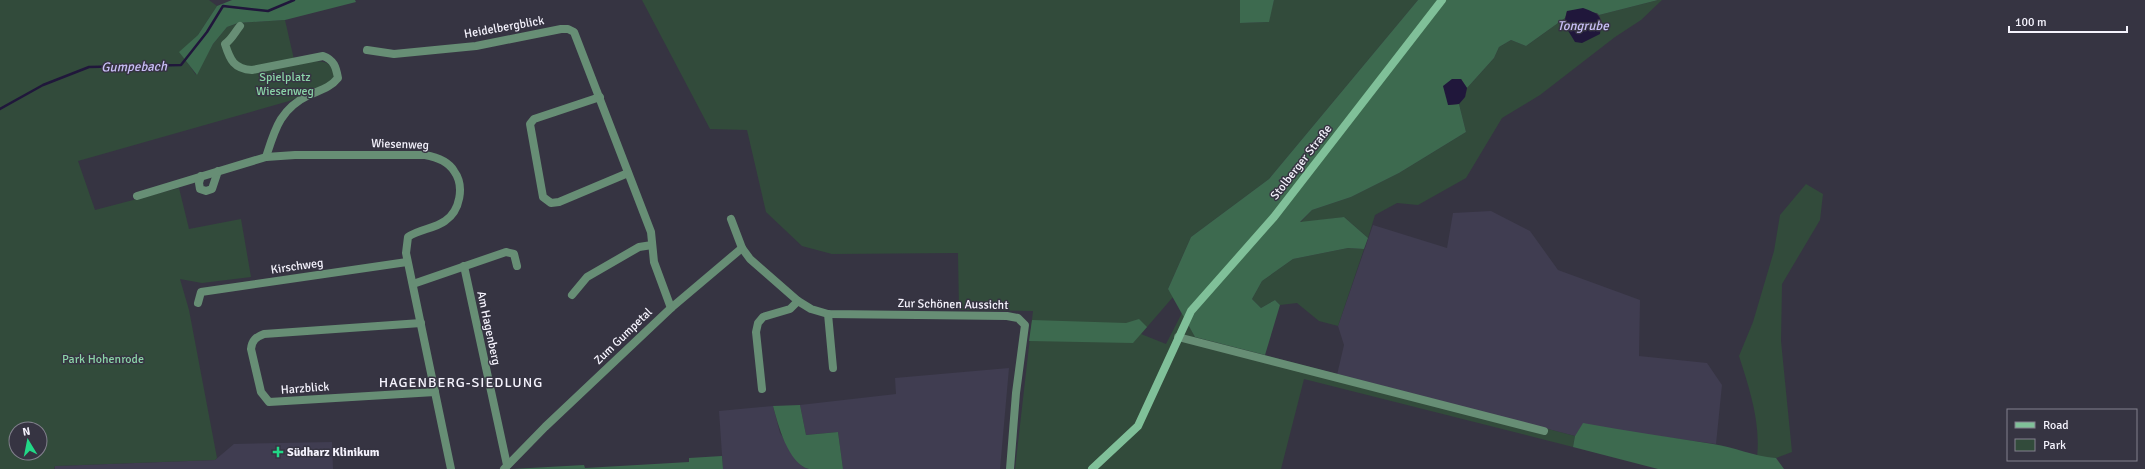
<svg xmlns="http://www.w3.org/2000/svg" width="2145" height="469" font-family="Signika,sans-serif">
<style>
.built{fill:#403d51}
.green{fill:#324b3b;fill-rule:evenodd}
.forest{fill:#3d6a4f}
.water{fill:#20173b}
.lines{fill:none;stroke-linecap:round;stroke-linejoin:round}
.stream{stroke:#20173b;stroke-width:2.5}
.street{stroke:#678e75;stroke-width:8}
.secondary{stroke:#80c099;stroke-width:8}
.poi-dot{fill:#22d887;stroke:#363442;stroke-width:1.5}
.labels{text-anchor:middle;stroke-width:3;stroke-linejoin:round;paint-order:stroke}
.street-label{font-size:12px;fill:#f5f3fd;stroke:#363442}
.park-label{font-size:12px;fill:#8ad3a7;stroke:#363442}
.poi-label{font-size:12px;font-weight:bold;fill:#f5f3fd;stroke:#363442;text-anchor:start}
.water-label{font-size:13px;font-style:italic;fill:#c9bff7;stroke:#363442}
.quarter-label{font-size:14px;letter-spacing:1px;fill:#f5f3fd;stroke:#363442}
</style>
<rect width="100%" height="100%" fill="#363442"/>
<g class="built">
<path d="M 1491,211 L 1530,231 L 1558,270 L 1640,300 L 1639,356 L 1707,363 L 1722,385 L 1716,444 L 1642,434 L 1583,424 L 1575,436 L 1337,375 L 1344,345 L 1338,326 L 1373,225 L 1447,248 L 1453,213 Z"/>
<path d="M 1009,368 L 1000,469 L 843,469 L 838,432 L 806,435 L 800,405 L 896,394 L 895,378 Z"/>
<path d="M 773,406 L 780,433 L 802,466 L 809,469 L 723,469 L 719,411 Z"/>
<path d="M 332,442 L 333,469 L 55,469 L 55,466 L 215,460 L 234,444 Z"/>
</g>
<g class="green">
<path d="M 0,0 L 209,0 L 217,6 L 198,35 L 180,52 L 196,75 L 213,44 L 227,27 L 238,23 L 285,20 L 295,64 C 312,62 331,55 335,76 L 328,84 L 289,101 L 78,161 L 95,210 L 179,188 L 189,229 L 241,219 L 251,277 L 202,283 L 180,279 L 189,310 L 217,458 L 215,460 L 55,466 L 54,469 L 0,469 ZM 16,429 L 40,429 L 40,453 L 16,453 Z"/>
<path d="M 642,0 L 1240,0 L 1240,23 L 1268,22 L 1274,0 L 1418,0 L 1269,179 L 1191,237 L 1168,289 L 1173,297 L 1141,334 L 1166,344 L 1182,313 L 1195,337 L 1575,436 L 1573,447 L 1304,379 L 1281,469 L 1015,469 L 1033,311 L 959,310 L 958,253 L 832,254 L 802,246 L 766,212 L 747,130 L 710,129 Z"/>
<path d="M 1658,0 L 1662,0 L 1641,20 L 1615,37 L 1540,95 L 1502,118 L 1466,178 L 1418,205 L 1397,203 L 1375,215 L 1368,238 L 1344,217 L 1300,223 L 1312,210 L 1351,197 L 1399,173 L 1466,132 L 1459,104 L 1465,97 L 1467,88 L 1494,58 L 1499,47 L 1511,40 L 1526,46 L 1565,18 L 1564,24 L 1602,22 L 1599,15 Z"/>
<path d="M 1806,184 L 1823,194 L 1820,220 L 1782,284 L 1781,341 L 1792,452 L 1776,458 L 1757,457 C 1761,423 1749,387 1739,356 L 1753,322 L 1774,251 L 1780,215 Z"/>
<path d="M 1348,248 L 1364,249 L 1338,326 L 1319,321 L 1297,303 L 1280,305 L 1275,300 L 1261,308 L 1252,299 L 1262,281 L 1293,259 Z"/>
</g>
<g class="forest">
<path d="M 232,0 L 355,0 L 356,2 L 285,20 L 238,23 L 227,27 L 213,44 L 197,75 L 179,52 L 198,35 L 217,6 Z"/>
<path d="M 1240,0 L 1274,0 L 1269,22 L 1240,23 Z"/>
<path d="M 1418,0 L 1658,0 L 1599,15 L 1597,13 L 1567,11 L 1565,18 L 1526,46 L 1511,40 L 1499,47 L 1494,58 L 1467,88 L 1461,79 L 1452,79 L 1448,105 L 1459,104 L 1466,132 L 1399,173 L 1351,197 L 1312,210 L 1300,222 L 1344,217 L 1368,238 L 1364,249 L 1348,248 L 1293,259 L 1262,281 L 1252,299 L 1261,308 L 1275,300 L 1280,305 L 1265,355 L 1195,337 L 1168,289 L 1191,237 L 1269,179 Z"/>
<path d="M 1139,319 L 1147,327 L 1133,343 L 1029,341 L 1032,320 L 1126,323 Z"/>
<path d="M 800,405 L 806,435 L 838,432 L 843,469 C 832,469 819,469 809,469 C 788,464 778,424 773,406 Z"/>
<path d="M 1583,423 C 1627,431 1670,437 1713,444 C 1735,447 1752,456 1776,458 L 1784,469 L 1658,469 L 1573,447 L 1575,436 Z"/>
<path d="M 722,456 L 723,469 L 512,469 L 584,465 L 585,468 L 689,462 L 689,458 Z"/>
</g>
<g class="water">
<path d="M 1583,8 C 1599,14 1603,15 1600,34 L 1582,43 L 1575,42 L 1564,24 L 1567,11 Z"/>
<path d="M 1452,79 L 1461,79 L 1467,88 L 1465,97 L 1459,104 L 1448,105 L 1443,86 Z"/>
</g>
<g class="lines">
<path class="stream" d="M 0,109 L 43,85 L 89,67 L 181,65 L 207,32 L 223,6 L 268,11 L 294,0"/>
<g class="street">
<path d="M 240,26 C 235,32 232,39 225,44 C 230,60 234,69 252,70 L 323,56 C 334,60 336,67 338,78 C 330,88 320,90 309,95 C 280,109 275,129 266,157"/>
<path d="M 367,50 L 394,54 L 476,46 L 561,29 L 568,29 L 574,32 L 651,232 L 654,262 L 671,308"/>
<path d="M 600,97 L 534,119 L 530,124 L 543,197 L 551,203 L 559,202 L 628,173"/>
<path d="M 201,176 L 199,183 L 200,189 L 206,191 L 212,189 L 218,171"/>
<path d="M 137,196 L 266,157 L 295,155 L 425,155 C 436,157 448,161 454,171 C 465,186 460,211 445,221 C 434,229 419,229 408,237 L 406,253 L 451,469"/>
<path d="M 731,219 L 742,248 L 750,259 L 798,301 L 811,309 L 828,314 L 1007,316 L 1018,318 L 1025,325 L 1016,393 L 1010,469"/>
<path d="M 464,266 L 507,465"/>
<path d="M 413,284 L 506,252 L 514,254 L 517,266"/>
<path d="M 572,295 L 587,277 L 639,247 L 652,245"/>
<path d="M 198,303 L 201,292 L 407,262"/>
<path d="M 828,314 L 833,368"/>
<path d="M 421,323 L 264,334 C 256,337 252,340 251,349 L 261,392 L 269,402 L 435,392"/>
<path d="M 1178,337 L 1544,431"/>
<path d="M 762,389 L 756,332 L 758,323 L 763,317 L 790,309 L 798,301"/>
<path d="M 504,469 L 545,427 L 671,308 L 742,248"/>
</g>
<path class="secondary" d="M 1092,469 L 1138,426 L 1191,311 L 1274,217 L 1442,0"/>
</g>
<path class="poi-dot" d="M276 446h4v4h4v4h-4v4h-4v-4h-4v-4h4z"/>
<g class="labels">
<g class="street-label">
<text transform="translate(504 27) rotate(-10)" y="4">Heidelbergblick</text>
<text transform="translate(400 144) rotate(2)" y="4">Wiesenweg</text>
<text transform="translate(1301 162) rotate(-52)" y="4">Stolberger Straße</text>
<text transform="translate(297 266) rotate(-8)" y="4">Kirschweg</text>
<text transform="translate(953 304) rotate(1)" y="4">Zur Schönen Aussicht</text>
<text transform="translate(489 328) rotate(78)" y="4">Am Hagenberg</text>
<text transform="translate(623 336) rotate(-44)" y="4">Zum Gumpetal</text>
<text transform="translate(305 388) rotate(-4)" y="4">Harzblick</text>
</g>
<g class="park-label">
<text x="285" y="81">Spielplatz<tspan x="285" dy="14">Wiesenweg</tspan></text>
<text x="103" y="363">Park Hohenrode</text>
</g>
<g class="poi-label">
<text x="287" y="456">Südharz Klinikum</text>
</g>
<g class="water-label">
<text x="1583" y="30">Tongrube</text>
<text transform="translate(134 66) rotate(-1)" y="5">Gumpebach</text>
</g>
<g class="quarter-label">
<text x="461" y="387">HAGENBERG-SIEDLUNG</text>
</g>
</g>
<rect x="2007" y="409" width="130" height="52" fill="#363442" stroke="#82808d"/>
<rect x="2015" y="422" width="20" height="6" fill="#80c099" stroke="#82808d"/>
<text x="2043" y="429" font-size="12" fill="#f5f3fd">Road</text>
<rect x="2015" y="439" width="20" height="12" fill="#324b3b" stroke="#82808d"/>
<text x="2043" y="449" font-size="12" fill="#f5f3fd">Park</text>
<g transform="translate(28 441) rotate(350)"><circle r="19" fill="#363442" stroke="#82808d"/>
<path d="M0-3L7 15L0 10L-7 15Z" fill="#22d887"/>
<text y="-6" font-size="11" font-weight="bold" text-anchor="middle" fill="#f5f3fd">N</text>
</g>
<path d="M2009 26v6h118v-6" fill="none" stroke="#f5f3fd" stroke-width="2"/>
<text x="2015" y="26" font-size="12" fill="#f5f3fd" stroke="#363442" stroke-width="3" paint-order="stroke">100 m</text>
</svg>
